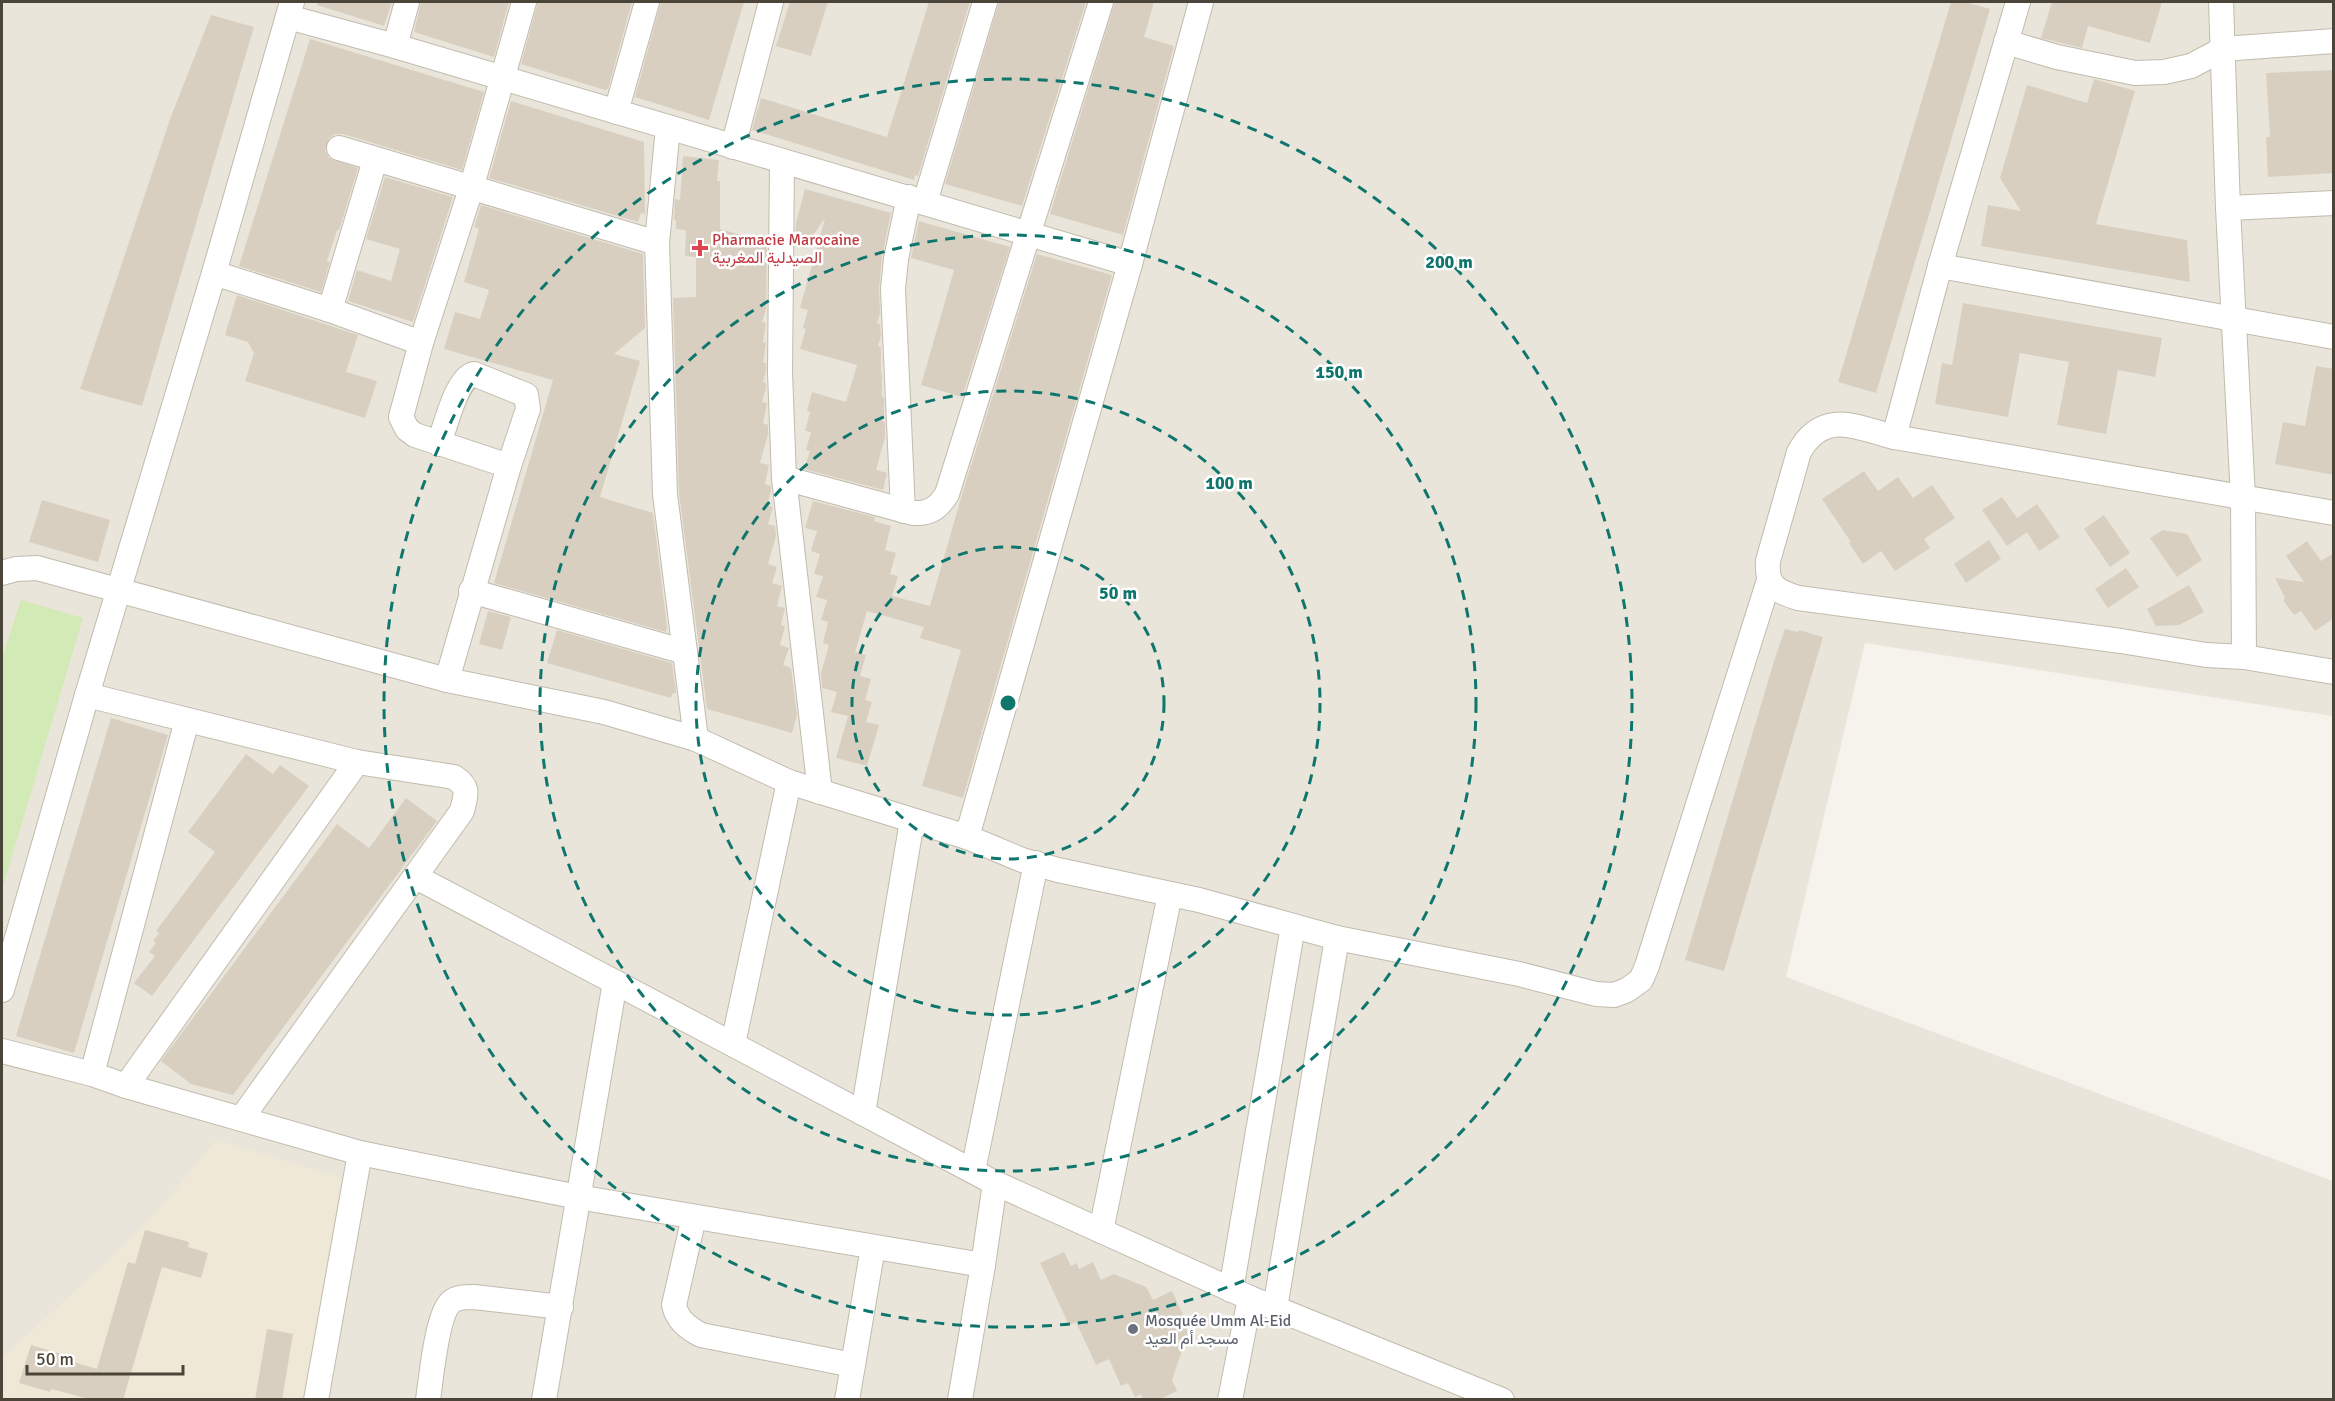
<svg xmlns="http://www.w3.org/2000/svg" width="2335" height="1401" font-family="Signika,Vazirmatn,sans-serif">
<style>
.residential{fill:#eae5da}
.education{fill:#efe8d6}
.green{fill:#d2eab5}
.building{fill:#d8cfc1}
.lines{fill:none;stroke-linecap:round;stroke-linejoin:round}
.minor-casing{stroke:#c2bbae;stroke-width:26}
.minor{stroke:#fff;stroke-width:24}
.ring{fill:none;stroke:#0f766e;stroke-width:3;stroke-dasharray:10 8}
.health-dot{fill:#e0444e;stroke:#fff;stroke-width:2}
.worship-dot{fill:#6b7280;stroke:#fff;stroke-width:2}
.labels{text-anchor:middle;stroke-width:5;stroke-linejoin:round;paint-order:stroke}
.health-label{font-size:16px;fill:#be3a42;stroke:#fff;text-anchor:start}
.worship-label{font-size:16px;fill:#5b616d;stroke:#fff;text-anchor:start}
.centre{fill:#0f766e;stroke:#fff;stroke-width:3}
.ring-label{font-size:18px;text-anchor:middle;font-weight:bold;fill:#0f766e;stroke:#fff;stroke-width:5;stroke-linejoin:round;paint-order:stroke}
</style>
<rect width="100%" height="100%" fill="#f6f3ec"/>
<path class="residential" d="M 2,2 L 2333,2 L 2333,716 L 1865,643 L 1786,977 L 2333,1181 L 2333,1399 L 2,1400 Z"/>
<path class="education" d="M 216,1140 L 342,1178 L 303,1399 L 2,1400 L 2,1358 L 121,1249 L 161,1207 Z"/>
<path class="green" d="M 21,600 L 83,618 L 4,883 L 2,882 L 2,658 Z"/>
<g class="building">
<path d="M 318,2 L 392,2 L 384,26 L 317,5 Z"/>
<path d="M 421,2 L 509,2 L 494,57 L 414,32 Z"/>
<path d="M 538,2 L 632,2 L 608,89 L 605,90 L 521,64 Z"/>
<path d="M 661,2 L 744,2 L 709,120 L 635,97 Z"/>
<path d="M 790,2 L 828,2 L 811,56 L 776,46 Z"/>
<path d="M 929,2 L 970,2 L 918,176 L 915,175 L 914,180 L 752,130 L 761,98 L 887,137 Z"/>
<path d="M 999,2 L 1086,2 L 1022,206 L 945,184 Z"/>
<path d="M 1115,2 L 1154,2 L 1144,37 L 1174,46 L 1123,235 L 1050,214 Z"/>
<path d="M 1951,2 L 1965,2 L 1990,9 L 1876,393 L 1838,382 Z"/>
<path d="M 2052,2 L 2162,2 L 2150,43 L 2088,26 L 2082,48 L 2041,38 Z"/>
<path d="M 211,15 L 254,27 L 142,406 L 80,389 L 170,119 Z"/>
<path d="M 310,39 L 484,92 L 462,170 L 343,134 L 335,134 L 329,138 L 325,151 L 329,158 L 358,168 L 339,230 L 337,230 L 327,261 L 330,262 L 321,292 L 239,266 Z"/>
<path d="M 2334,70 L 2334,173 L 2268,177 L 2266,137 L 2270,137 L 2266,73 Z"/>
<path d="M 2094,79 L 2135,91 L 2096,224 L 2187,240 L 2190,282 L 1981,246 L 1988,205 L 2021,211 L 2000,178 L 2027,85 L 2087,103 Z"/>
<path d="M 511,101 L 644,142 L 645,214 L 641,213 L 638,222 L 489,178 Z"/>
<path d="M 683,156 L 719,160 L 717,181 L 720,181 L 720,229 L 767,242 L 766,309 L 762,322 L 766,323 L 763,342 L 766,343 L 763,363 L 766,363 L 766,371 L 763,382 L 766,383 L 766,388 L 762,402 L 767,403 L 763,423 L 768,425 L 768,434 L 760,463 L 769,465 L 765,484 L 771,486 L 771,490 L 767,505 L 773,507 L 768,524 L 775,526 L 776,536 L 768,564 L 777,567 L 772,583 L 782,586 L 777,606 L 785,608 L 781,625 L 785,626 L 780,645 L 789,648 L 783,665 L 791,668 L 797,715 L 792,733 L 707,709 L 679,493 L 673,298 L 696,297 L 696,257 L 685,256 L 686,230 L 676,229 L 676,220 L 674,220 L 675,199 L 680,200 Z"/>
<path d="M 385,177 L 453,197 L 413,322 L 348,301 L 357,270 L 391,281 L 400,249 L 366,239 Z"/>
<path d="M 805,189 L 891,213 L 882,257 L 879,288 L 880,313 L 877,323 L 880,324 L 881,336 L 878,346 L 881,347 L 881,372 L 882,373 L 882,397 L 884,397 L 884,413 L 882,421 L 885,422 L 885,437 L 876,470 L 887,473 L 883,490 L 804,469 L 810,451 L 806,450 L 811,432 L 805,431 L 810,412 L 807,411 L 812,392 L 846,402 L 857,365 L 800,349 L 806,329 L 803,328 L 808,310 L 800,308 L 825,218 L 804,248 L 795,246 L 796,223 Z"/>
<path d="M 481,205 L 643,254 L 645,328 L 614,354 L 640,361 L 600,497 L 653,513 L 667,627 L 666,632 L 494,583 L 553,380 L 444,349 L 455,312 L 480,319 L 489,290 L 464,282 L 479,229 L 474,227 Z"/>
<path d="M 919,221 L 1010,247 L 962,397 L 921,385 L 954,270 L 911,258 Z"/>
<path d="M 1037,254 L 1112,275 L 963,798 L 922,786 L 961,650 L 920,638 L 924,627 L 867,611 L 855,652 L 866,655 L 860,676 L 871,679 L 865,700 L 872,702 L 866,722 L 879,725 L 867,766 L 836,758 L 848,716 L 831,712 L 837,692 L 822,688 L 821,673 L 829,645 L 823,643 L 828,622 L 821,620 L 827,600 L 816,597 L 823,576 L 814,574 L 820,554 L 811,551 L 817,531 L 805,528 L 813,501 L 875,517 L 874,521 L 891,526 L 885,550 L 896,553 L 890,574 L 898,576 L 892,596 L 930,606 L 963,491 Z"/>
<path d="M 237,295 L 358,335 L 346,372 L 377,381 L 365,418 L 245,381 L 254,353 L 248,342 L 225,335 Z"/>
<path d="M 1963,303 L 2162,338 L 2155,377 L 2118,370 L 2106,434 L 2057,425 L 2069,362 L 2020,353 L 2008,417 L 1935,404 L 1942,363 L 1952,365 Z"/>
<path d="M 2316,366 L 2334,369 L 2334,475 L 2275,464 L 2283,422 L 2305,426 Z"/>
<path d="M 1864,471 L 1878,491 L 1898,477 L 1913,498 L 1932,485 L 1955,518 L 1924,539 L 1930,548 L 1895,571 L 1881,551 L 1863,564 L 1849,543 L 1851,542 L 1822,499 Z"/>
<path d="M 2002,497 L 2017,518 L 2037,504 L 2060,537 L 2039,551 L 2027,532 L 2007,546 L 1982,510 Z"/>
<path d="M 42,500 L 110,520 L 98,562 L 29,542 Z"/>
<path d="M 2104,515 L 2130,553 L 2110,567 L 2084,529 Z"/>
<path d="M 2163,530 L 2187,534 L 2202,560 L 2177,577 L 2150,538 Z"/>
<path d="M 1989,540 L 2001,559 L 1966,583 L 1954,564 Z"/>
<path d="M 2307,541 L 2321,561 L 2334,553 L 2334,618 L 2315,631 L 2301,611 L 2294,615 L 2283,600 L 2285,598 L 2275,578 L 2304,582 L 2286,556 Z"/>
<path d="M 2126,568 L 2139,587 L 2108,608 L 2095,589 Z"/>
<path d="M 2189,585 L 2204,612 L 2179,625 L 2156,626 L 2147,609 Z"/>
<path d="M 488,611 L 511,617 L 502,650 L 479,644 Z"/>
<path d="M 1785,629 L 1798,632 L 1799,630 L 1823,637 L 1724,971 L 1685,960 L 1775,658 Z"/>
<path d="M 557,630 L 672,663 L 676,693 L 673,693 L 671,698 L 547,663 Z"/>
<path d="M 111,718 L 168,735 L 74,1053 L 16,1036 Z"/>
<path d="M 246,754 L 273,774 L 280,765 L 309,786 L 152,996 L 134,983 L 155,956 L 149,952 L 156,943 L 153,941 L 159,933 L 156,931 L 215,852 L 188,832 Z"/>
<path d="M 406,798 L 437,821 L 233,1095 L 191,1084 L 161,1061 L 337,824 L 369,848 Z"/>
<path d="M 145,1230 L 189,1242 L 188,1247 L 208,1253 L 201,1278 L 162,1267 L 123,1400 L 93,1400 L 51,1389 L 50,1392 L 19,1383 L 31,1345 L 61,1354 L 60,1358 L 97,1369 L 128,1262 L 135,1264 Z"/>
<path d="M 1064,1252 L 1071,1266 L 1077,1263 L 1079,1269 L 1093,1262 L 1101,1280 L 1114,1274 L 1146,1287 L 1153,1300 L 1172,1291 L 1183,1315 L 1180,1316 L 1188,1333 L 1172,1380 L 1177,1391 L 1158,1400 L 1143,1400 L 1141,1394 L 1135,1397 L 1128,1383 L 1121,1386 L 1109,1359 L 1096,1365 L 1076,1322 L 1069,1325 L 1040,1263 Z"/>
<path d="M 267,1329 L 293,1334 L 282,1400 L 255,1400 Z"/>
</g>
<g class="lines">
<g class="minor-casing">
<g id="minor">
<path d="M 2221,2 L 2228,208 L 2243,498 L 2244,657 L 2334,672"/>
<path d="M 288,17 L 395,46 L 1130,264"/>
<path d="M 2006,42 L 2057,57 L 2135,73 L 2164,72 L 2191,66 L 2223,49 L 2334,41"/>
<path d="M 395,46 L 407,2"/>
<path d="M 616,112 L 647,2"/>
<path d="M 668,127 L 657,243 L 665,494 L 696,739"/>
<path d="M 733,147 L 771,2"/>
<path d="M 339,148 L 657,243"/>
<path d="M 782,162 L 780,372 L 784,478 L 820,792"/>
<path d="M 925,202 L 985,2"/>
<path d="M 2228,208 L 2334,203"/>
<path d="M 1940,266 L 2334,337"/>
<path d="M 214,273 L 330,310 L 421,343"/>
<path d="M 330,310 L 375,160"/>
<path d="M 1894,437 L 1940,266 L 2018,2"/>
<path d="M 509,466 L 415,435 L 407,429 L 401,417 L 421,343 L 471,189 L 524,2"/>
<path d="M 784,478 L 913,513 C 930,514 938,508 947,494 L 1101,2"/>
<path d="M 903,511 L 893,289 L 896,259 L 909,197"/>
<path d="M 2,573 L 16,569 L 37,568 L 447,680 L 509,466 L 528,409 L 526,395 L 474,374 C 457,377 445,427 439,444"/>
<path d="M 471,591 L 685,652"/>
<path d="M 2244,657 L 2206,655 L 2121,641 L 1798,598 C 1776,591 1766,586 1768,561 L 1799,452 C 1823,409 1856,427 1894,437 L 2334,513"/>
<path d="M 447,680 L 604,712 L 696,739 L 789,782 L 967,837 L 1130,264 L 1201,2"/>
<path d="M 87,695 L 357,762 L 454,777 C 470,788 466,794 462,811 L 241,1119"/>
<path d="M 967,837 L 1022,860 L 1058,870 L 1199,900 L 1337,938 L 1519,974 L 1596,994 L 1614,995 L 1627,990 L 1641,980 L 1647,966 L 1769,580"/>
<path d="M 416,877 L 995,1183 L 1250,1298 L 1502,1400"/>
<path d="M 2,990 L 87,695 L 214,273 L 292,2"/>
<path d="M 733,1044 L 789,782"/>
<path d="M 2,1051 L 92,1074 L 126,1086 L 360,1153 L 578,1197 L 983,1265 L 995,1183"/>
<path d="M 92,1074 L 187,720"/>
<path d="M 126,1086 L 357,762"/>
<path d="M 863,1113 L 912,821"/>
<path d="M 973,1171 L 1036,863"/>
<path d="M 694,1217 L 674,1305 C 677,1320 688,1328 701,1335 L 853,1365 L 873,1247"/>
<path d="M 1101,1231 L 1170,894"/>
<path d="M 1231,1290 L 1293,926"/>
<path d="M 1275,1308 L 1337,938"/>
<path d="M 316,1400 L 360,1153"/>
<path d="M 428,1400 C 431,1379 437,1314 451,1302 C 457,1297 466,1297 474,1297 L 561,1307"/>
<path d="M 544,1400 L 615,982"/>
<path d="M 847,1400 L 853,1365"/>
<path d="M 960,1400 L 983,1265"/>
<path d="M 1230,1400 L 1250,1298"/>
</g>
</g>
<use href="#minor" class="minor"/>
</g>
<g class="ring">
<circle cx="1008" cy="703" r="156"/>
<circle cx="1008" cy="703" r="312"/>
<circle cx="1008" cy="703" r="468"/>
<circle cx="1008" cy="703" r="624"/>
</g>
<path class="health-dot" d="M697 239h6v6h6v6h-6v6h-6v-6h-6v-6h6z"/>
<circle class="worship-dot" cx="1133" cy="1329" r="6"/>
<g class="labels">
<g class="health-label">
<text x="712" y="245">Pharmacie Marocaine<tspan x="712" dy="18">الصيدلية المغربية</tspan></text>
</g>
<g class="worship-label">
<text x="1145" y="1326">Mosquée Umm Al-Eid<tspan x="1145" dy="18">مسجد أم العيد</tspan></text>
</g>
</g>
<circle cx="1008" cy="703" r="9" class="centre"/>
<g class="ring-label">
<text x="1449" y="268">200 m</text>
<text x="1339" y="378">150 m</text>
<text x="1229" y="489">100 m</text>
<text x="1118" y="599">50 m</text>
</g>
<rect width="2335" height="1401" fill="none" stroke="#4b4439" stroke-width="6"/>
<path d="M27 1365v9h156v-9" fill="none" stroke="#4b4439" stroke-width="3"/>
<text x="36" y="1365" font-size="18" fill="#4b4439" stroke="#ffffff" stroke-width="4.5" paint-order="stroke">50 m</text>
</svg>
